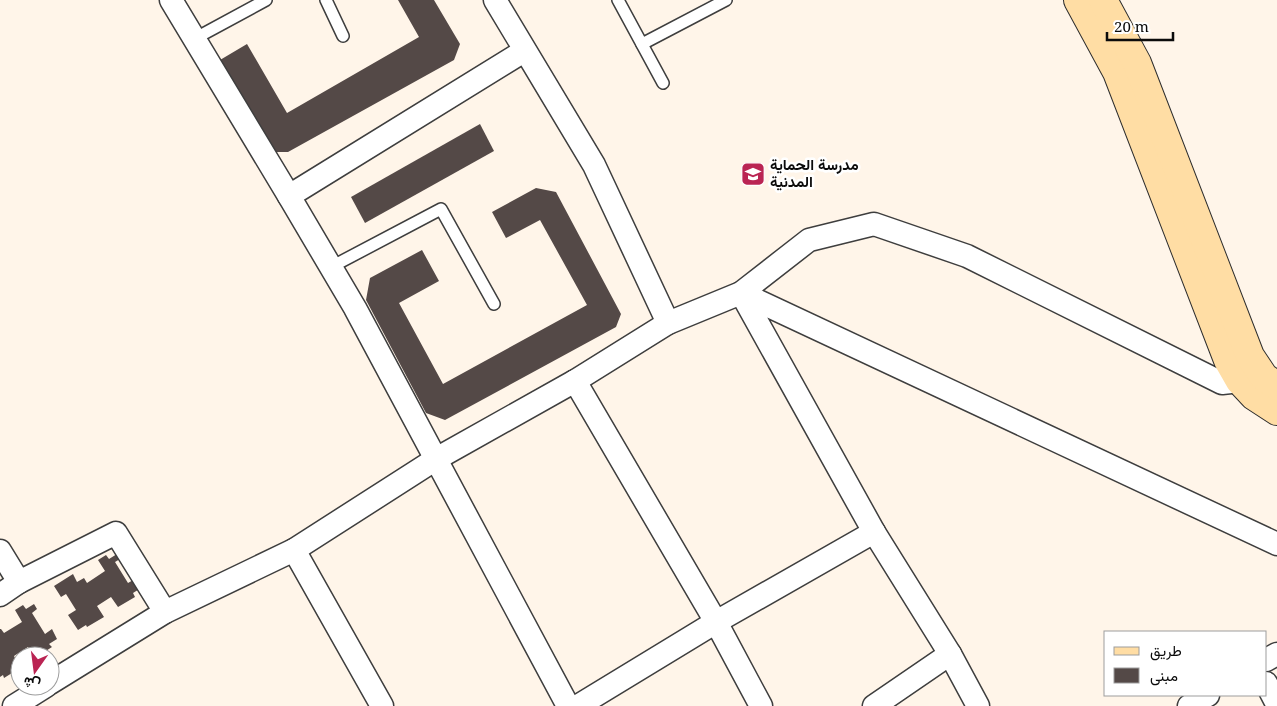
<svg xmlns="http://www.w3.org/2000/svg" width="1277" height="706" font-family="'Noto Serif',Vazirmatn,serif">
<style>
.building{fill:#544947}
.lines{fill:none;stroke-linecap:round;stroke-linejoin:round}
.lane-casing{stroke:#3e3e3e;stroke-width:14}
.street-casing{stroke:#3e3e3e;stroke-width:25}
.secondary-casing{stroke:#2d2d2d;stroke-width:30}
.lane{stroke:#fff;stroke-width:11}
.street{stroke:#fff;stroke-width:22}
.secondary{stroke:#ffdda4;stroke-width:28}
.labels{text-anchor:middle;stroke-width:5;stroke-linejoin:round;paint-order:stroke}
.poi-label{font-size:15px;font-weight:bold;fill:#0b0b0b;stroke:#fff;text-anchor:start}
</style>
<rect width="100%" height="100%" fill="#fff5e9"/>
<g class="building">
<path d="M 398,0 L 434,0 L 460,44 L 454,60 L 288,152 L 274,152 L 220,60 L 247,44 L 287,113 L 419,37 Z"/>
<path d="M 480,124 L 494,151 L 365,223 L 351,197 Z"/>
<path d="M 536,188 L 556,192 L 621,314 L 616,327 L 445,420 L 426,413 L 366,300 L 370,278 L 422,250 L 439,281 L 399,303 L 443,384 L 587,305 L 540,220 L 506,238 L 492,212 Z"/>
<path d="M 117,554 L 120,559 L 115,562 L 128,583 L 135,579 L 141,588 L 133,593 L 135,597 L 118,607 L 111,597 L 97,606 L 104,617 L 87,627 L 86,625 L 78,630 L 68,615 L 76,610 L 66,594 L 61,597 L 54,586 L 73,574 L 77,582 L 84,578 L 87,583 L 105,571 L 98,560 L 106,555 L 109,559 Z"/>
<path d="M 34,604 L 37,609 L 32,613 L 45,634 L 52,629 L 57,639 L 49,644 L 52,647 L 38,656 L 34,656 L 28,647 L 14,656 L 20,668 L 4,678 L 3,675 L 0,677 L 0,629 L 1,629 L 4,633 L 22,622 L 15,610 L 23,605 L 26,609 Z"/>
</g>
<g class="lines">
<g class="lane-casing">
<g id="lane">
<path d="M 326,0 L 343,36"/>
<path d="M 618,0 L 663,83"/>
<path d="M 194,39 L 266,0"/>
<path d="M 642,44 L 726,0"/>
<path d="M 331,267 L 441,209 L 494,304"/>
</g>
</g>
<g class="street-casing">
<g id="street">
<path d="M 171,0 L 289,196 L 355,308 L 568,706"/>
<path d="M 495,0 L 594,165 L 668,323"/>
<path d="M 289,196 L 524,51"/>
<path d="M 575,381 L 716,622 L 578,706"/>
<path d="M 294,550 L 382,706"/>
<path d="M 0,551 L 19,582"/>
<path d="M 0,595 L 19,582 L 116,533 L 165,612"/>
<path d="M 1266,660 L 1277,654"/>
<path d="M 50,683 L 165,612 L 294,550 L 436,459 L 575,381 L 668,323 L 741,293 L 809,240 L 874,224 L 967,256 L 1222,383 L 1240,381 L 1252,374"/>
<path d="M 1266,683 L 1277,704"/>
<path d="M 14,706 L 46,686"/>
<path d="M 761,706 L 716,622 L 874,532"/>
<path d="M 874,706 L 950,654"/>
<path d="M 978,706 L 950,654 L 874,532 L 741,293 L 1277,544"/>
<path d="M 1189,706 L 1208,695"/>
</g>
</g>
<g class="secondary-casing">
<g id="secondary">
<path d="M 1078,0 L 1117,72 L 1228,360 L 1240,381 L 1254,396 L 1277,411"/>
<path d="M 1103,0 L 1137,63 L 1250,356 L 1264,377 L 1277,386"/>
</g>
</g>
<use href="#lane" class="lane"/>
<use href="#street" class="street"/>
<use href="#secondary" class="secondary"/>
</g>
<defs>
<g id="university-square" transform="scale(1.25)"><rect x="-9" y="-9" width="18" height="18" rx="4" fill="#ba2453" stroke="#fff"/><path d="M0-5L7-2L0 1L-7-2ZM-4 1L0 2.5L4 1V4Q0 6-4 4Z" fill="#fff"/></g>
</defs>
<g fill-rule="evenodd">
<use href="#university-square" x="753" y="174"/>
</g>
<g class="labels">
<g class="poi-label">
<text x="770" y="170">مدرسة الحماية<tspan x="770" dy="17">المدنية</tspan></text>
</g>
</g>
<rect x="1104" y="631" width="162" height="65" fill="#ffffff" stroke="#9d9d9d"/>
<rect x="1114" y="647" width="25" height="8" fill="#ffdda4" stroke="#9d9d9d"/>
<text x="1150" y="656" font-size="15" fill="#0b0b0b">طريق</text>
<rect x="1114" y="668" width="25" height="15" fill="#544947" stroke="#9d9d9d"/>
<text x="1150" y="681" font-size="15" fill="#0b0b0b">مبنى</text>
<g transform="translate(35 671) rotate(194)"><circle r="24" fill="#ffffff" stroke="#9d9d9d"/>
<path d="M0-4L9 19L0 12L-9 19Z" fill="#ba2453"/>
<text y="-8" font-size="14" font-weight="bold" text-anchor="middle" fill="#0b0b0b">ش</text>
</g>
<path d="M1107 32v8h66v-8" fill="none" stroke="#0b0b0b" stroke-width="2.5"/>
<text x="1114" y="32" font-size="15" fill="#0b0b0b" stroke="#ffffff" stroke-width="4" paint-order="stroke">20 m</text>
</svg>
